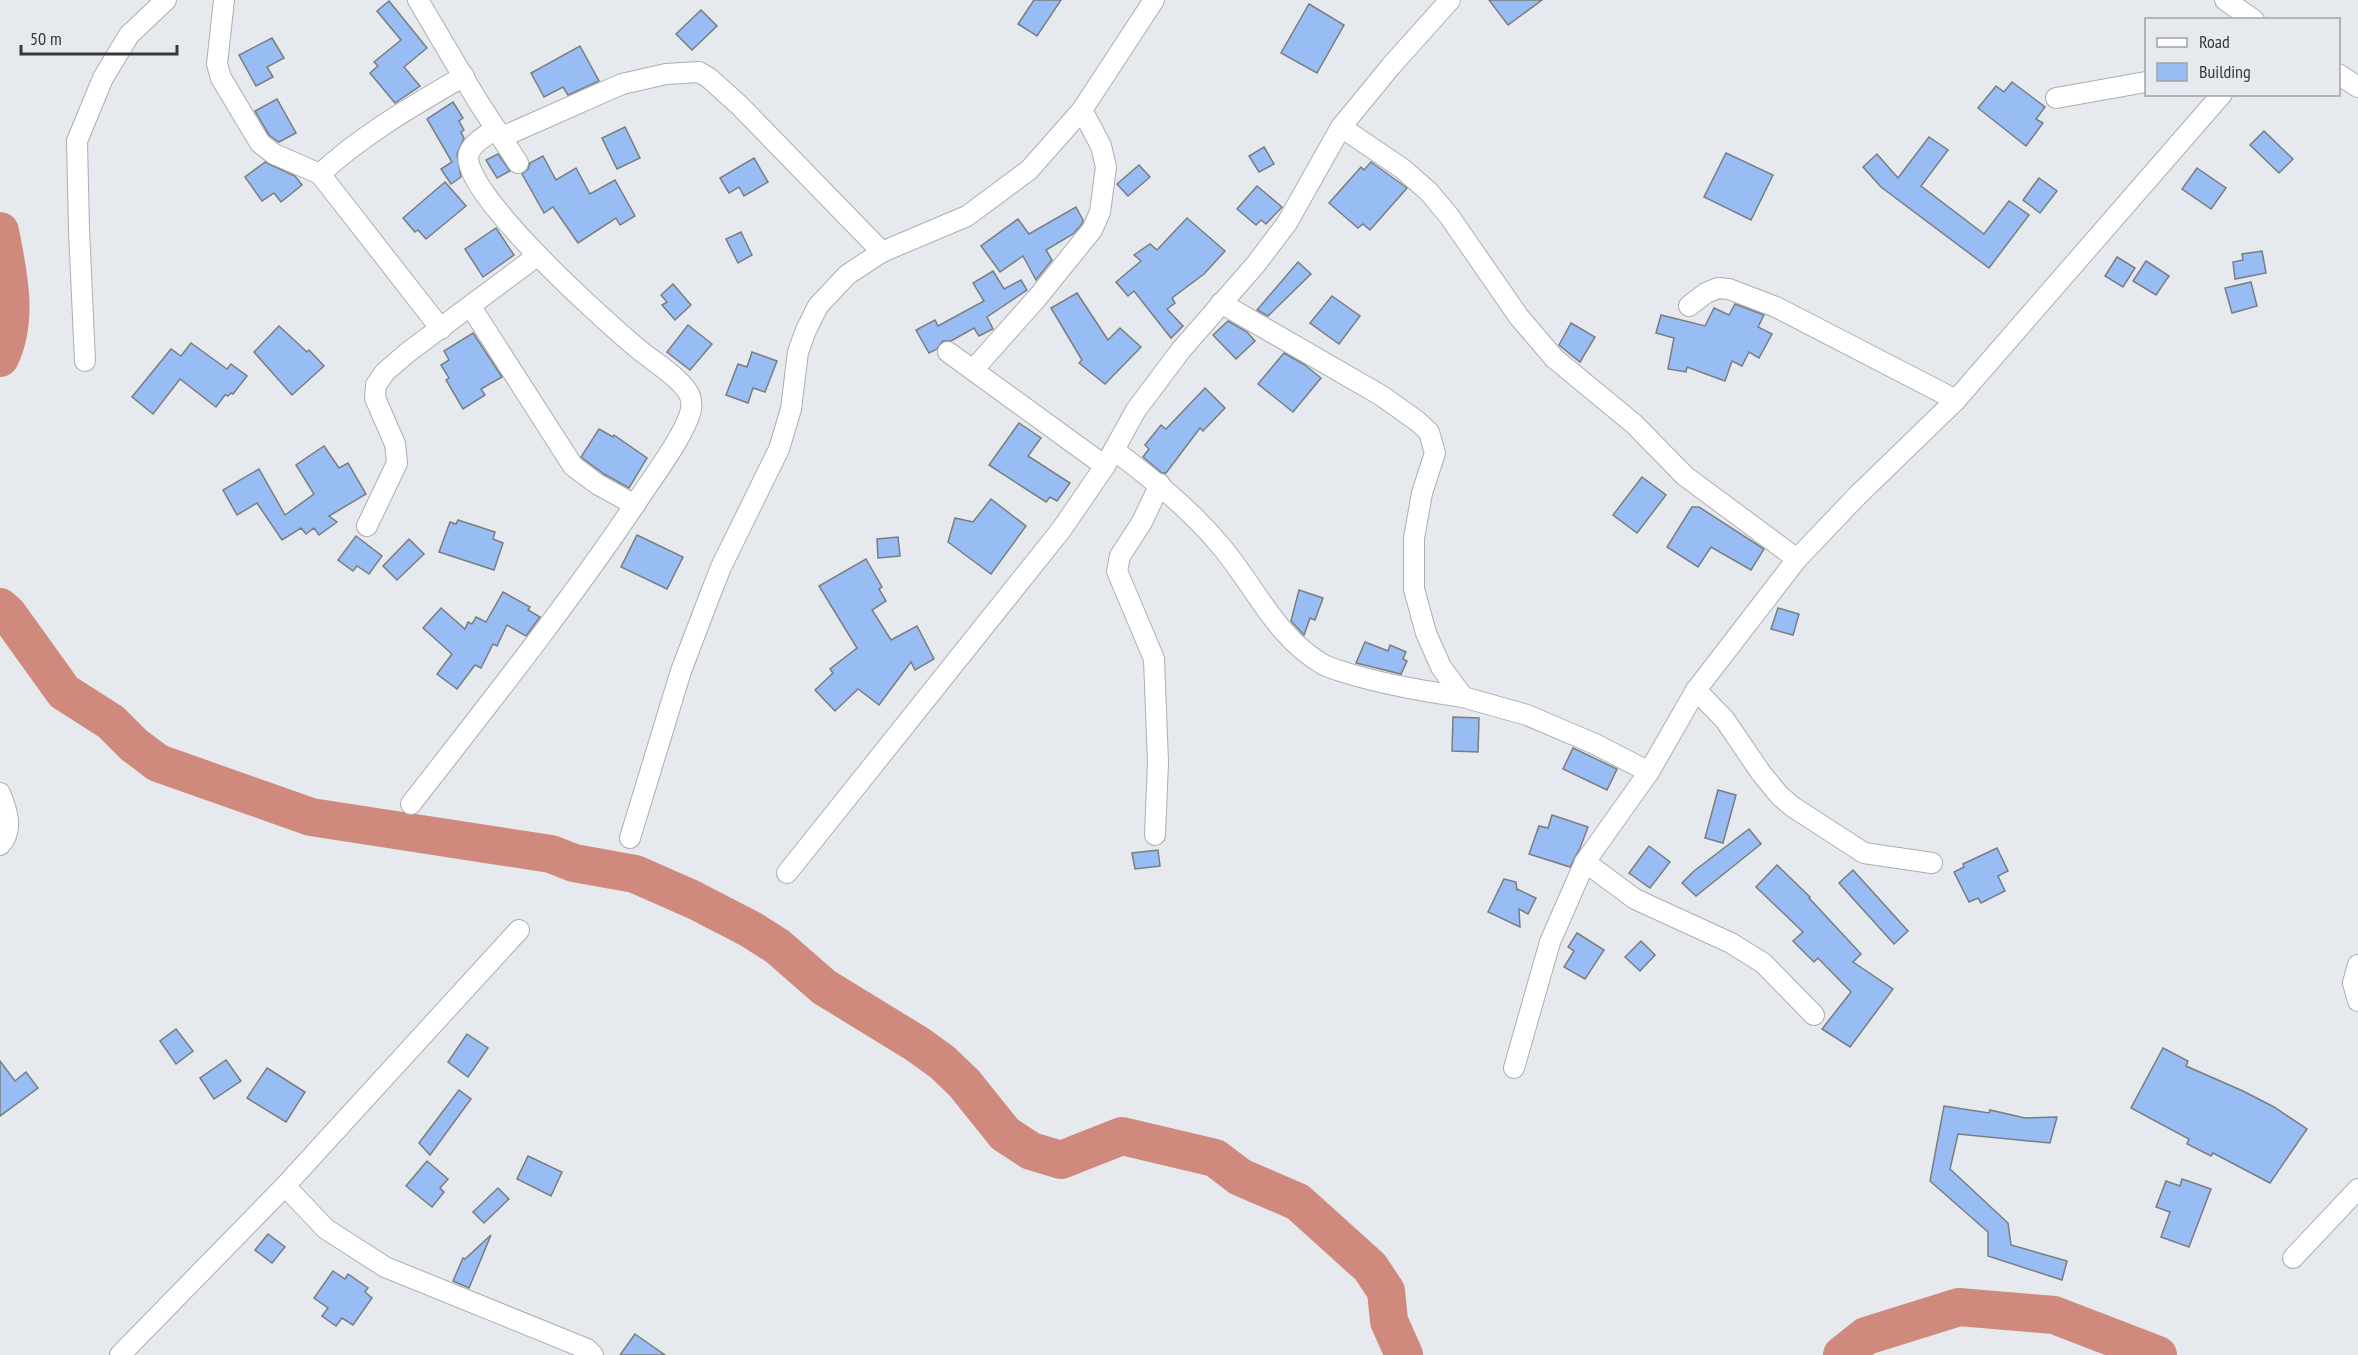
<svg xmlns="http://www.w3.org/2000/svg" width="2358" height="1355" font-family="'PT Sans Narrow',sans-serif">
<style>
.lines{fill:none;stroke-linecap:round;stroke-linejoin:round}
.river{stroke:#d08a7d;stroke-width:38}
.building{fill:#98bdf4;stroke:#7a7d80;stroke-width:1.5}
.minor-casing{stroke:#acaeb2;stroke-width:22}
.minor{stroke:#fff;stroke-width:20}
</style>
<rect width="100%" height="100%" fill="#e6e9ed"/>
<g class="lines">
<g class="river">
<path d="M 0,231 C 8,273 19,318 0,358"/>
<path d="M 0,607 L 8,614 L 64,692 L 111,722 L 134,745 L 158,763 L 311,817 L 551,854 L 574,863 L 635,874 L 694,900 L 750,929 L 777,946 L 824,987 L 917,1044 L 942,1062 L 964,1083 L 1005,1134 L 1031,1151 L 1061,1160 L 1122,1136 L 1215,1158 L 1240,1177 L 1298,1202 L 1370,1267 L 1386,1291 L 1389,1321 L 1404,1355"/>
<path d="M 1842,1355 L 1866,1336 L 1959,1307 L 2054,1315 L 2158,1355"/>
</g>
</g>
<g class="building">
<path d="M 1034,0 L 1061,0 L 1037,36 L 1018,24 Z"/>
<path d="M 1489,0 L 1542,0 L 1508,25 Z"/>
<path d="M 389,1 L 427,48 L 404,67 L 420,86 L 395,103 L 370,73 L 378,66 L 374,62 L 401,40 L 377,11 Z"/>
<path d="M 1309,4 L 1344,25 L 1317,73 L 1281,53 Z"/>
<path d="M 701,10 L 717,26 L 692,50 L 676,34 Z"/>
<path d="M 272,38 L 284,58 L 267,67 L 273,77 L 256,86 L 239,55 Z"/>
<path d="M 580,46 L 599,81 L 568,95 L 563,87 L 544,97 L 531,73 Z"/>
<path d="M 2012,82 L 2045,107 L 2036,119 L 2043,123 L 2026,146 L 1978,108 L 1996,86 L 2004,92 Z"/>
<path d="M 277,99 L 296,133 L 279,142 L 269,135 L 255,111 Z"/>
<path d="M 453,102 L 463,118 L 459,121 L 464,130 L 461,132 L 464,138 L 457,154 L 461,177 L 451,184 L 441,169 L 452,162 L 427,119 Z"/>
<path d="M 625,127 L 640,158 L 617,169 L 602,138 Z"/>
<path d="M 2264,131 L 2293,159 L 2279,173 L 2250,145 Z"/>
<path d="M 1929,137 L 1948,150 L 1921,186 L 1984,234 L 2009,201 L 2029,215 L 1989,268 L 1881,187 L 1863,167 L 1877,154 L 1898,178 Z"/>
<path d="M 1264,147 L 1274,164 L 1259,172 L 1249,156 Z"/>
<path d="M 1726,153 L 1773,175 L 1751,220 L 1704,197 Z"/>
<path d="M 498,154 L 510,171 L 497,178 L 486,160 Z"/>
<path d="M 543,156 L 556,180 L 576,168 L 590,194 L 615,180 L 635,216 L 620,225 L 616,218 L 578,243 L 553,207 L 544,213 L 522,174 L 528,169 L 530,163 Z"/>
<path d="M 754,158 L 768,182 L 744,196 L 739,187 L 729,193 L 720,178 Z"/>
<path d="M 265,162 L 295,176 L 302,185 L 281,202 L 274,193 L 262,201 L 245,177 Z"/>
<path d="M 1371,162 L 1407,188 L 1370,230 L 1363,224 L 1358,228 L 1329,203 L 1361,167 L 1364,170 Z"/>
<path d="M 1139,165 L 1150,177 L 1128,196 L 1117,184 Z"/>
<path d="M 2197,168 L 2226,188 L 2211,209 L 2182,189 Z"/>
<path d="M 2039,178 L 2057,191 L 2040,213 L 2023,200 Z"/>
<path d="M 445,182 L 466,206 L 426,239 L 418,230 L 415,232 L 403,218 Z"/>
<path d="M 1257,186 L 1282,207 L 1266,224 L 1261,220 L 1256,225 L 1237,209 Z"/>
<path d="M 1076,207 L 1083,220 L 1082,224 L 1073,234 L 1046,250 L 1052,260 L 1036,280 L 1023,256 L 1000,272 L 981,246 L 1018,219 L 1029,234 Z"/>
<path d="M 1187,218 L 1225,251 L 1204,274 L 1172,298 L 1175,303 L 1167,309 L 1183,326 L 1171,338 L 1134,291 L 1128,296 L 1116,282 L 1141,261 L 1134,255 L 1150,244 L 1157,250 Z"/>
<path d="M 496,228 L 514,255 L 483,277 L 465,249 Z"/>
<path d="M 741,232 L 752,255 L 738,263 L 726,239 Z"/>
<path d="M 2262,251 L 2266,273 L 2235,279 L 2233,262 L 2243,260 L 2242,254 Z"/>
<path d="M 2117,257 L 2135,268 L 2123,287 L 2105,276 Z"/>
<path d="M 2146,261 L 2169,276 L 2156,295 L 2133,281 Z"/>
<path d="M 1298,262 L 1311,274 L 1268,316 L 1257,310 Z"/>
<path d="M 993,271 L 1004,289 L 1021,280 L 1027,290 L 987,317 L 993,329 L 979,336 L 974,328 L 951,341 L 943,341 L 937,349 L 929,353 L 916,330 L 935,320 L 938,326 L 984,301 L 973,283 Z"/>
<path d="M 2251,282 L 2257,306 L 2232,313 L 2225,288 Z"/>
<path d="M 673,284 L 691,305 L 675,320 L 662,305 L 667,302 L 661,295 Z"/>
<path d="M 1077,293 L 1108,340 L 1120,328 L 1141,347 L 1105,384 L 1079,363 L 1082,360 L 1051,308 Z"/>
<path d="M 1332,296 L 1360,316 L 1339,344 L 1310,323 Z"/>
<path d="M 1735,304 L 1764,315 L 1758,327 L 1772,334 L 1759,358 L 1749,352 L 1742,366 L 1732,361 L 1725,381 L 1687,367 L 1686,372 L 1668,369 L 1674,338 L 1656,333 L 1661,315 L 1705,326 L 1714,308 L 1729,315 Z"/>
<path d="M 1228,321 L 1247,332 L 1255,341 L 1236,359 L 1213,335 Z"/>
<path d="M 1571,323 L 1595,337 L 1580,362 L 1559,345 Z"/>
<path d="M 688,325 L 712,344 L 690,370 L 667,352 Z"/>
<path d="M 279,326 L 307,352 L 309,350 L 324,366 L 292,395 L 254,352 Z"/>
<path d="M 473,333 L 502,377 L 481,389 L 485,395 L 463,409 L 446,380 L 449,378 L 441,365 L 449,360 L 444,351 Z"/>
<path d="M 191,343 L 227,369 L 231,364 L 247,376 L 233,394 L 231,393 L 228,396 L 225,395 L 216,407 L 180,379 L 153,414 L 132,397 L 171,349 L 181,356 Z"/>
<path d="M 752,352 L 777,361 L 765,392 L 753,388 L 748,403 L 726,395 L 738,364 L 747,367 Z"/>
<path d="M 1284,353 L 1305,365 L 1321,378 L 1293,412 L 1258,384 Z"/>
<path d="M 1205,388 L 1225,408 L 1203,431 L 1200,428 L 1166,473 L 1162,473 L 1143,457 L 1149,449 L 1145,445 L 1161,425 L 1166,429 Z"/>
<path d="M 1019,423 L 1041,438 L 1028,456 L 1070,483 L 1057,501 L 1050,497 L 1046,502 L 989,465 Z"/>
<path d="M 599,429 L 613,437 L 614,435 L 647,458 L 629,488 L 604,474 L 581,457 Z"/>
<path d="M 324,446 L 339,468 L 348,463 L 366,494 L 329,516 L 337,522 L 319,535 L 314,528 L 306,534 L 301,528 L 282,540 L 257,503 L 237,515 L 223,490 L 259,469 L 285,515 L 314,494 L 296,465 Z"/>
<path d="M 1642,477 L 1666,495 L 1637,533 L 1613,515 Z"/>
<path d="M 991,499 L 1026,526 L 991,574 L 948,542 L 955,518 L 973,522 Z"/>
<path d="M 1692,507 L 1699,507 L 1764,549 L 1751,570 L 1711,547 L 1698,567 L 1667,547 Z"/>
<path d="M 458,520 L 495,532 L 493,539 L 503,543 L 494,570 L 439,552 L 450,522 L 456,524 Z"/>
<path d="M 637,535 L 683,557 L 667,589 L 621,567 Z"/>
<path d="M 356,536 L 382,556 L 369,574 L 357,566 L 353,571 L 338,560 Z"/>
<path d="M 898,537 L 900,556 L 878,558 L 877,539 Z"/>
<path d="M 409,539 L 424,554 L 397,580 L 383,566 Z"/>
<path d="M 866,559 L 882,587 L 879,589 L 886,601 L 872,610 L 891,640 L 917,626 L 934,659 L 915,670 L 911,662 L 879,705 L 858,689 L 835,711 L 815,690 L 833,673 L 830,669 L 857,648 L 819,586 Z"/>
<path d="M 1299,590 L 1323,598 L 1315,620 L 1310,618 L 1304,635 L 1291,621 Z"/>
<path d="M 503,592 L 530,607 L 528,610 L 540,617 L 526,636 L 507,625 L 497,646 L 493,644 L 481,668 L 475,665 L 457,689 L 437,674 L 452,654 L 423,628 L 441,608 L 465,629 L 468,622 L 472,624 L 476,617 L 486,622 Z"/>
<path d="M 1778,608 L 1799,614 L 1793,635 L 1771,629 Z"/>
<path d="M 1365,642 L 1388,651 L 1390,645 L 1406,652 L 1403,659 L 1407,661 L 1401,674 L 1356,663 Z"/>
<path d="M 1453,717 L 1479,718 L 1478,752 L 1452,751 Z"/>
<path d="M 1573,748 L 1617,769 L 1607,790 L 1563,769 Z"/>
<path d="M 1718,790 L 1736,795 L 1723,843 L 1705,838 Z"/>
<path d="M 1552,815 L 1588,827 L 1580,848 L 1570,867 L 1529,854 L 1539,826 L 1548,828 Z"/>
<path d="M 1749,829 L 1761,844 L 1696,896 L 1682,883 L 1694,871 Z"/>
<path d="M 1649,846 L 1670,862 L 1650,888 L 1629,873 Z"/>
<path d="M 1997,848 L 2008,871 L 1998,876 L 2005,891 L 1981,903 L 1978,898 L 1969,902 L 1954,872 L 1964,867 L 1963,864 Z"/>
<path d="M 1158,850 L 1160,866 L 1135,869 L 1132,853 Z"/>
<path d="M 1777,865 L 1810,897 L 1809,898 L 1861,954 L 1853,962 L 1893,989 L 1850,1047 L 1822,1029 L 1851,992 L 1818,958 L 1814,962 L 1793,941 L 1803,932 L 1756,887 Z"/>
<path d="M 1853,870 L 1908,931 L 1894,944 L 1839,883 Z"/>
<path d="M 1504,879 L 1516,882 L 1517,891 L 1517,889 L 1536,898 L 1528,914 L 1519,909 L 1520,927 L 1488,912 Z"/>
<path d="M 1577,933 L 1604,950 L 1585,979 L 1564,967 L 1574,951 L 1568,947 Z"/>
<path d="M 1641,941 L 1655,955 L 1640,971 L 1625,957 Z"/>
<path d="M 176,1029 L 193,1051 L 176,1064 L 160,1041 Z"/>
<path d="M 467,1034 L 488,1048 L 468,1077 L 448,1062 Z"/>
<path d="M 2163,1048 L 2188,1061 L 2186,1066 L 2243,1091 L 2274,1107 L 2307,1129 L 2270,1183 L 2213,1153 L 2211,1156 L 2187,1144 L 2189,1139 L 2131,1108 Z"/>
<path d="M 226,1060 L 241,1081 L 214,1099 L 200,1078 Z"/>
<path d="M 0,1061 L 15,1081 L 26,1072 L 38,1088 L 0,1116 Z"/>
<path d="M 267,1068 L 305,1092 L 286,1122 L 247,1098 Z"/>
<path d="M 459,1090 L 471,1099 L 430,1155 L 419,1143 Z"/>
<path d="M 1944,1106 L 1989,1113 L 1990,1110 L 2025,1118 L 2057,1117 L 2050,1143 L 1958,1134 L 1950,1169 L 2008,1223 L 2011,1245 L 2067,1261 L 2062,1280 L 1988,1256 L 1988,1232 L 1930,1181 Z"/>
<path d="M 528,1156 L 562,1172 L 551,1196 L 517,1179 Z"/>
<path d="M 427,1161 L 448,1179 L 440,1188 L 444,1192 L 432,1207 L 406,1186 Z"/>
<path d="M 2182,1179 L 2211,1189 L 2189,1247 L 2161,1237 L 2170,1212 L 2156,1207 L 2166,1181 L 2180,1186 Z"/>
<path d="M 498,1188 L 509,1199 L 484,1223 L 473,1212 Z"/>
<path d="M 268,1234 L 285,1247 L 272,1263 L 255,1250 Z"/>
<path d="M 491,1235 L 469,1288 L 453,1281 L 463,1258 L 465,1259 Z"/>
<path d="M 333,1271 L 345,1279 L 348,1274 L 368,1288 L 365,1292 L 372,1298 L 353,1325 L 342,1318 L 336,1326 L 322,1316 L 328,1308 L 314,1298 Z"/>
<path d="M 635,1334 L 665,1355 L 620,1355 Z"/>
</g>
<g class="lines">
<g class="minor-casing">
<g id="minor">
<path d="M 224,0 L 217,64 L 221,78 L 260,143 L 274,154 L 320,174 L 441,329"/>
<path d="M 418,0 L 477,100 L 518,163"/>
<path d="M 2225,0 L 2254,20"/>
<path d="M 2338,74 L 2358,87"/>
<path d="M 2056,98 L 2146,82"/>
<path d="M 1341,127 L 1403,169 L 1429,192 L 1449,216 L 1519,317 L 1554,358 L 1634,424 L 1685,476 L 1797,559"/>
<path d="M 502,137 L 622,84 L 666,74 L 699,72 L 709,78 L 739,105 L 882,252"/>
<path d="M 320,174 C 363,134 413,106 464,76"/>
<path d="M 1221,303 L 1382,396 L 1417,421 L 1429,432 L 1435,453 L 1422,493 L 1414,538 L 1414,589 L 1426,633 L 1441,667 L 1463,697 L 1527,715 L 1595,744 L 1649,772"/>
<path d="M 1689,306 L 1706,293 L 1718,288 L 1729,289 L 1776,307 L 1956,400"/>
<path d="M 471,307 L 573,466 L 597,484 L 635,505"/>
<path d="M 948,352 L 1105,466"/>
<path d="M 85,361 L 79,230 L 77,141 L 103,78 L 129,35 L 166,0"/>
<path d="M 973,370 L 1037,298 L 1092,230 L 1100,212 L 1106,167 L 1101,146 L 1082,110"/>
<path d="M 1114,450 C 1152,479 1189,508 1220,545 C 1255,586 1275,637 1324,665 C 1332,669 1342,671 1350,674 C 1387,685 1424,691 1463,697"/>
<path d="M 367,526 L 397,463 L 395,444 L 375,398 L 376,385 L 385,372 L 407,353 L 537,256"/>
<path d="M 1696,690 L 1725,720 L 1761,773 L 1780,796 L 1793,807 L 1864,853 L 1932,863"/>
<path d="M 0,793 C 7,810 14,830 0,845"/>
<path d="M 411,804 C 488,705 566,607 636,503 C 652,478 684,437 691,410 C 692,405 691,400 690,396 C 683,379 651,360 637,348 C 607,323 456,188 469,153 C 473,142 487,135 496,129"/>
<path d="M 1155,835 L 1158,763 L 1154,659 L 1117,571 L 1120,556 L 1142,522 L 1160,484"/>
<path d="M 630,838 L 681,671 L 710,595 L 721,567 L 779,449 L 791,409 L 798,352 L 806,330 L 818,306 L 847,275 L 882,252 L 967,216 L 1029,170 L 1082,110 L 1154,0"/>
<path d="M 1585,862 L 1635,899 L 1731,943 L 1763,963 L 1814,1015"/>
<path d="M 787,873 L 1061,530 L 1105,466 L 1136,410 L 1181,350 L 1256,264 L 1287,223 L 1341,127 L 1391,66 L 1450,0"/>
<path d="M 2358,965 L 2353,983 L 2358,1001"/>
<path d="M 1514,1068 L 1550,942 L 1585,862 L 1649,772 L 1696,690 L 1797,559 L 1857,496 L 1956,400 L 2222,94"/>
<path d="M 285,1186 L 326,1229 L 385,1267 L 587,1349 L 593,1355"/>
<path d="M 2293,1258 L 2358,1189"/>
<path d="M 120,1355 L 285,1186 L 519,930"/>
</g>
</g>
<use href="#minor" class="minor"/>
</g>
<rect x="2145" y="18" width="195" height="78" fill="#e6e9ed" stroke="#a0a2a5" stroke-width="1.5"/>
<rect x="2157" y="38" width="30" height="9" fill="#ffffff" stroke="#a0a2a5" stroke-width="1.5"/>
<text x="2199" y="48" font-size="18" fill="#37383a">Road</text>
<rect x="2157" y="63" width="30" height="18" fill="#98bdf4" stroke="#a0a2a5" stroke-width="1.5"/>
<text x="2199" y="78" font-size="18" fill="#37383a">Building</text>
<path d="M21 45v9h156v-9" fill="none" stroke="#37383a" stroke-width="3"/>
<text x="30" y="45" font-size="18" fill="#37383a" stroke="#e6e9ed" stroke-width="4.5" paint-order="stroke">50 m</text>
</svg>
